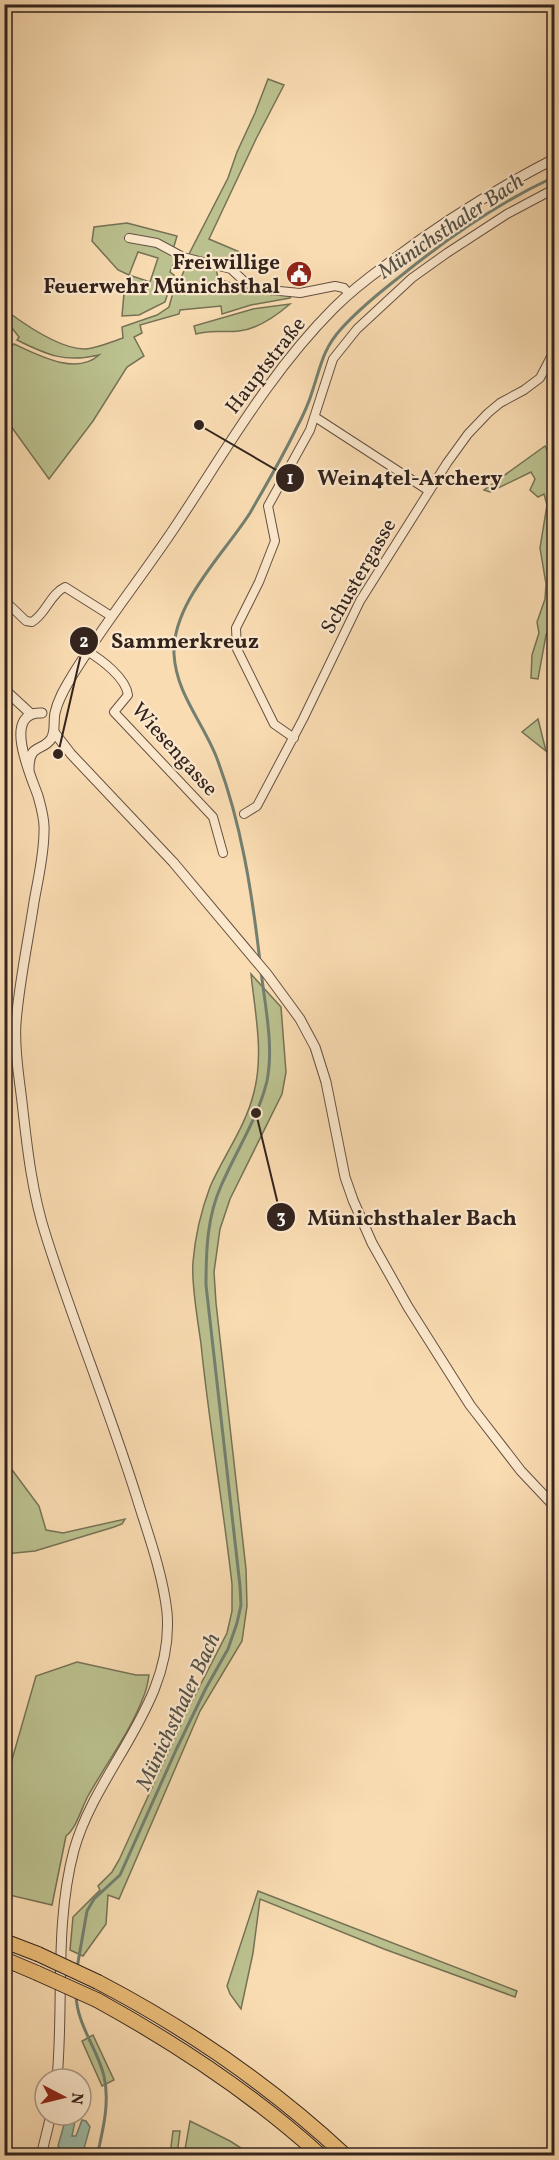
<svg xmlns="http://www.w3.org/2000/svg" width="559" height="2160" font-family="Vollkorn,serif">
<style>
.green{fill:#bbc18f;stroke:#767256;stroke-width:1.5;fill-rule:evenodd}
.water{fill:#9fbca8;stroke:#737f70;stroke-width:1.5}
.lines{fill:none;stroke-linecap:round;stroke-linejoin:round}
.stream{stroke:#737f70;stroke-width:3}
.minor-casing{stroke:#645142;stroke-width:10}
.tertiary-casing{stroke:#645142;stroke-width:11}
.motorway-casing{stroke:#32231d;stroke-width:16}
.minor{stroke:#fce8cd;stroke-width:8}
.tertiary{stroke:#fce8cd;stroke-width:9}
.motorway{stroke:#edbe79;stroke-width:14}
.motorway-bridge-casing{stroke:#32231d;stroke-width:16;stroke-linecap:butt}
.motorway-bridge{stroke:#edbe79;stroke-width:14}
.labels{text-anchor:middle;stroke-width:4.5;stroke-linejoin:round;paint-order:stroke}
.poi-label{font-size:21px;font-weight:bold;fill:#32231d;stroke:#fce8cd;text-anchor:end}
.street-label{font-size:21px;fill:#32231d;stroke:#fce8cd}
.water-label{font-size:22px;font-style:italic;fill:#535147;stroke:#fce8cd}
.leader{fill:none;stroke:#32231d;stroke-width:2}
.callout-dot{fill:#32231d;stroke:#fce8cd;stroke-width:2}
.mark-label{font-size:18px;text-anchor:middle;font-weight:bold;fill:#fff}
.callout-label{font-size:22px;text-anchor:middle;font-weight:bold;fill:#32231d;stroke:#fce8cd;stroke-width:4.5;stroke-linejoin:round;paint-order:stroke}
</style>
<rect width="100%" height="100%" fill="#fadcb2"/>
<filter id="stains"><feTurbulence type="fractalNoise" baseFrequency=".00333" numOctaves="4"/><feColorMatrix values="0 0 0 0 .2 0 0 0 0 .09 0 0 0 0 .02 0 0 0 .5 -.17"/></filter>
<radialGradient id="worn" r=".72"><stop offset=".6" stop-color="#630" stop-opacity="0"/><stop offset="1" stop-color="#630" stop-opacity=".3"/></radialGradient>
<g class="green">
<path d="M 268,79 L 284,85 L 256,139 L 209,239 L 249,256 L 247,265 L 228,265 L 188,256 L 228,178 L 237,152 L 255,113 Z"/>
<path d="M 127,223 L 177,236 L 172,253 L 176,258 L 170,272 L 174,275 L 165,302 L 139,315 L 122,316 L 124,293 L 129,275 L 118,270 L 92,241 L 94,227 ZM 138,252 L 158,258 L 150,282 L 129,275 Z"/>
<path d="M 188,262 L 216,267 L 218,279 L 255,290 L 292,295 L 290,298 L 251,305 L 222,314 L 221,306 L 180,310 L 179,314 L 140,325 L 142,333 L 134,337 L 144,356 L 127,367 L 93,421 L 49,479 L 5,418 L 4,353 L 14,344 C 38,355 76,376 99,355 C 65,363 47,355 17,340 L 19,337 L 5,319 L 5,315 L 8,312 C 27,326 62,350 86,349 C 97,348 111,342 123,338 L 122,327 L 157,315 L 169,307 L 174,289 L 179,282 Z"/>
<path d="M 290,304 C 276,316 258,329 239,331 C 224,333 211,329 196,334 L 194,326 L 253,309 Z"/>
<path d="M 545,446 L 549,453 L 554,454 L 554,622 L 546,635 L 538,679 L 531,678 L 532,655 L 539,633 L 537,622 L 545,599 L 546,584 L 540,548 L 547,505 L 544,494 L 538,497 L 530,490 L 535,479 L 531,472 L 490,492 L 484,490 Z"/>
<path d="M 538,719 L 546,751 L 522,732 Z"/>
<path d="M 251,974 L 281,1007 L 286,1072 L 282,1094 L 230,1199 L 220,1229 L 214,1272 L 216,1303 L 246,1569 L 247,1606 L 242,1641 L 200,1711 L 119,1899 L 108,1895 L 106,1924 L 83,1956 L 70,1950 L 73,1917 L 100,1890 L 98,1886 L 112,1872 L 119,1860 L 187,1711 L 227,1633 L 232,1611 L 232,1584 C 223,1504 209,1424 201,1344 C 198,1321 191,1284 193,1262 C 195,1237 201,1211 210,1187 C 224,1155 246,1126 254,1092 C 264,1053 255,1013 251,974 Z"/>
<path d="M 4,1459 L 39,1506 L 46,1530 L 63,1533 L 125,1519 L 122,1524 L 114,1527 L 35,1551 L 5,1554 Z"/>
<path d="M 77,1662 L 136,1675 L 149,1675 C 148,1683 146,1691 143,1698 C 130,1732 106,1764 88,1796 C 81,1809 77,1827 66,1836 L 52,1905 L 5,1894 L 5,1784 L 36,1676 Z"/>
<path d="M 258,1891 L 517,1991 L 515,1997 L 384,1949 L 260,1899 L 253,1953 L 241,2009 L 230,1994 L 227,1986 Z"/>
<path d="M 93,2035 L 114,2080 L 102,2086 L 82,2041 Z"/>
<path d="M 190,2121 L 230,2141 L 252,2155 L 184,2155 Z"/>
<path d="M 173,2131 L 180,2131 L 177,2155 L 170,2155 Z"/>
</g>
<path class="water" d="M 71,2117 L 75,2121 L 72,2136 L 76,2136 L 82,2120 L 86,2121 L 90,2127 L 83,2152 L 80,2154 L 63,2151 L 58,2146 L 65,2121 L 67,2118 Z"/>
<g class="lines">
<g class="stream">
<path d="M 260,962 C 252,892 241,821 216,756 C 202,721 176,693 174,654 C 172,603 224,554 250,513 C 266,485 282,458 296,429 C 303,416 309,403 313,389 C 321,365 323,349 341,329 C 359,309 380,292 402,275 C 449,237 500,202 554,177"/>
<path d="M 77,1968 L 87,1911 L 94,1899 L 120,1875 L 176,1750 L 206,1688 L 228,1649 L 237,1623 L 241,1605 L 240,1586 L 206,1285 C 206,1251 207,1217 221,1186 C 236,1151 258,1118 267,1081 C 274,1046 265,1006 261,971"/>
<path d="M 76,1995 C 77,2025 97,2048 104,2076 C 110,2102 103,2130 97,2156"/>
</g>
<g class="minor-casing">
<g id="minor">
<path d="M 129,238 L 157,243 L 183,257 L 231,269 L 245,282 L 259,289 L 300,293 L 335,286 L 344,288 L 349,294"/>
<path d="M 315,417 L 429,491"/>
<path d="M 4,600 L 26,621 L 32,622 C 46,614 50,594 65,587 L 111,616"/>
<path d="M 87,651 C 102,660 126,678 128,695 L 114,712 L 213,817 L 223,853"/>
<path d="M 294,738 L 274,724 L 237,649 L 236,628 L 259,582 L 275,541 L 268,506 L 310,430 L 333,359 L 357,329 L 412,278 L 447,253 L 507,214 L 554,189"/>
<path d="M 244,814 L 257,806 L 303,719 L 360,601 L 447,463 L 468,434 L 488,413 L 500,403 L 524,390 L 540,378 L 554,351"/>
</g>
</g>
<g class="tertiary-casing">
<g id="tertiary">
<path d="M 4,689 L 31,714"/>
<path d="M 42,713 C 1,711 31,776 38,796 C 41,807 45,820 44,831 C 44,855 38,879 34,902 C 28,942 19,983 16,1023 C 14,1049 19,1076 22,1102 C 27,1147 32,1193 46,1236 C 75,1328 112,1416 140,1508 C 151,1542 163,1577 167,1612 C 175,1703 97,1768 74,1850 C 54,1925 64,2003 57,2079"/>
<path d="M 54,732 L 71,754 L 173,862 L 267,974 L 300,1019 L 315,1047 L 326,1082 L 345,1177 L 353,1200 L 372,1243 L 408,1307 L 470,1405 L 521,1471 L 554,1506"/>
<path d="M 29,769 C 29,743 42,752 51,739 C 56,731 53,722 55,713 C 58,699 65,688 72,676 C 103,625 141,578 175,527 C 225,452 270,372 334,308 C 350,292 368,278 386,265 C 439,224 496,189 554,159"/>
<path d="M 41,2156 L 51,2115"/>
</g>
</g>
<g class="motorway-casing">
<g id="motorway">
<path d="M 4,1941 L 38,1954"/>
<path d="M 4,1959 L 37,1973"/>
<path d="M 98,1982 C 188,2029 271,2086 346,2156"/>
<path d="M 97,2000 C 177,2044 253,2094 321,2156"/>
</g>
</g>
<use href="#minor" class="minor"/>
<use href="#tertiary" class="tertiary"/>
<use href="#motorway" class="motorway"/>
<g class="motorway-bridge-casing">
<g id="motorway-bridge">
<path d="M 38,1954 L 98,1982"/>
<path d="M 37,1973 L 97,2000"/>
</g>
</g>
<use href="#motorway-bridge" class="motorway-bridge"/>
</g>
<defs>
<g id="civic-disc" transform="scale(1.35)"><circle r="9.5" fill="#8f2418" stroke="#fce8cd"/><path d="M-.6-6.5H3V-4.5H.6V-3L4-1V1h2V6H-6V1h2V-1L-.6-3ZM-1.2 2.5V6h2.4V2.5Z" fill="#fff"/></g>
</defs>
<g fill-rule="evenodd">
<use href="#civic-disc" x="299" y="274"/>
</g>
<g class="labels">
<g class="poi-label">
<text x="280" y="269">Freiwillige<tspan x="280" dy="24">Feuerwehr Münichsthal</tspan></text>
</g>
<g class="street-label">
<text transform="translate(265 365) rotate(-52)" y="7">Hauptstraße</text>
<text transform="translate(358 576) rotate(-60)" y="7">Schustergasse</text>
<text transform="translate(175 749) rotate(48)" y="7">Wiesengasse</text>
</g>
<g class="water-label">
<text transform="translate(450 225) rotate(-34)" y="8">Münichsthaler Bach</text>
<text transform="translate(177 1711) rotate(-65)" y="8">Münichsthaler Bach</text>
</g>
</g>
<path class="leader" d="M199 425L290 478M58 754L84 641M256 1113L281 1217"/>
<g class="callout-dot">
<circle cx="199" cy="425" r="6"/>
<circle cx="58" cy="754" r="6"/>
<circle cx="256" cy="1113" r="6"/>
<circle cx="290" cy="478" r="15"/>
<circle cx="84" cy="641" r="15"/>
<circle cx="281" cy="1217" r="15"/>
</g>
<g class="mark-label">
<text x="290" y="484">1</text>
<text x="84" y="647">2</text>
<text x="281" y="1223">3</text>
</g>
<g class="callout-label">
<text x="410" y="485">Wein4tel-Archery</text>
<text x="185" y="648">Sammerkreuz</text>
<text x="412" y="1225">Münichsthaler Bach</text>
</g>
<rect width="559" height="2160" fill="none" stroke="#fadcb2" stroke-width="24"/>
<rect x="6" y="6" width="547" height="2148" fill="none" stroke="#32231d" stroke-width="3"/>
<rect x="12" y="12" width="535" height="2136" fill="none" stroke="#32231d" stroke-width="1.5"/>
<g transform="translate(63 2097) rotate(97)"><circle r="28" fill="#fce8cd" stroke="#ab9987" stroke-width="1.5"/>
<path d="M0-4.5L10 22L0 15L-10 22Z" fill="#8f2418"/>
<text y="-9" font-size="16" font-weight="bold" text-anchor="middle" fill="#32231d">N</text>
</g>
<rect width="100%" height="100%" filter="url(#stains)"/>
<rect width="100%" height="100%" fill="url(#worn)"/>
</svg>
